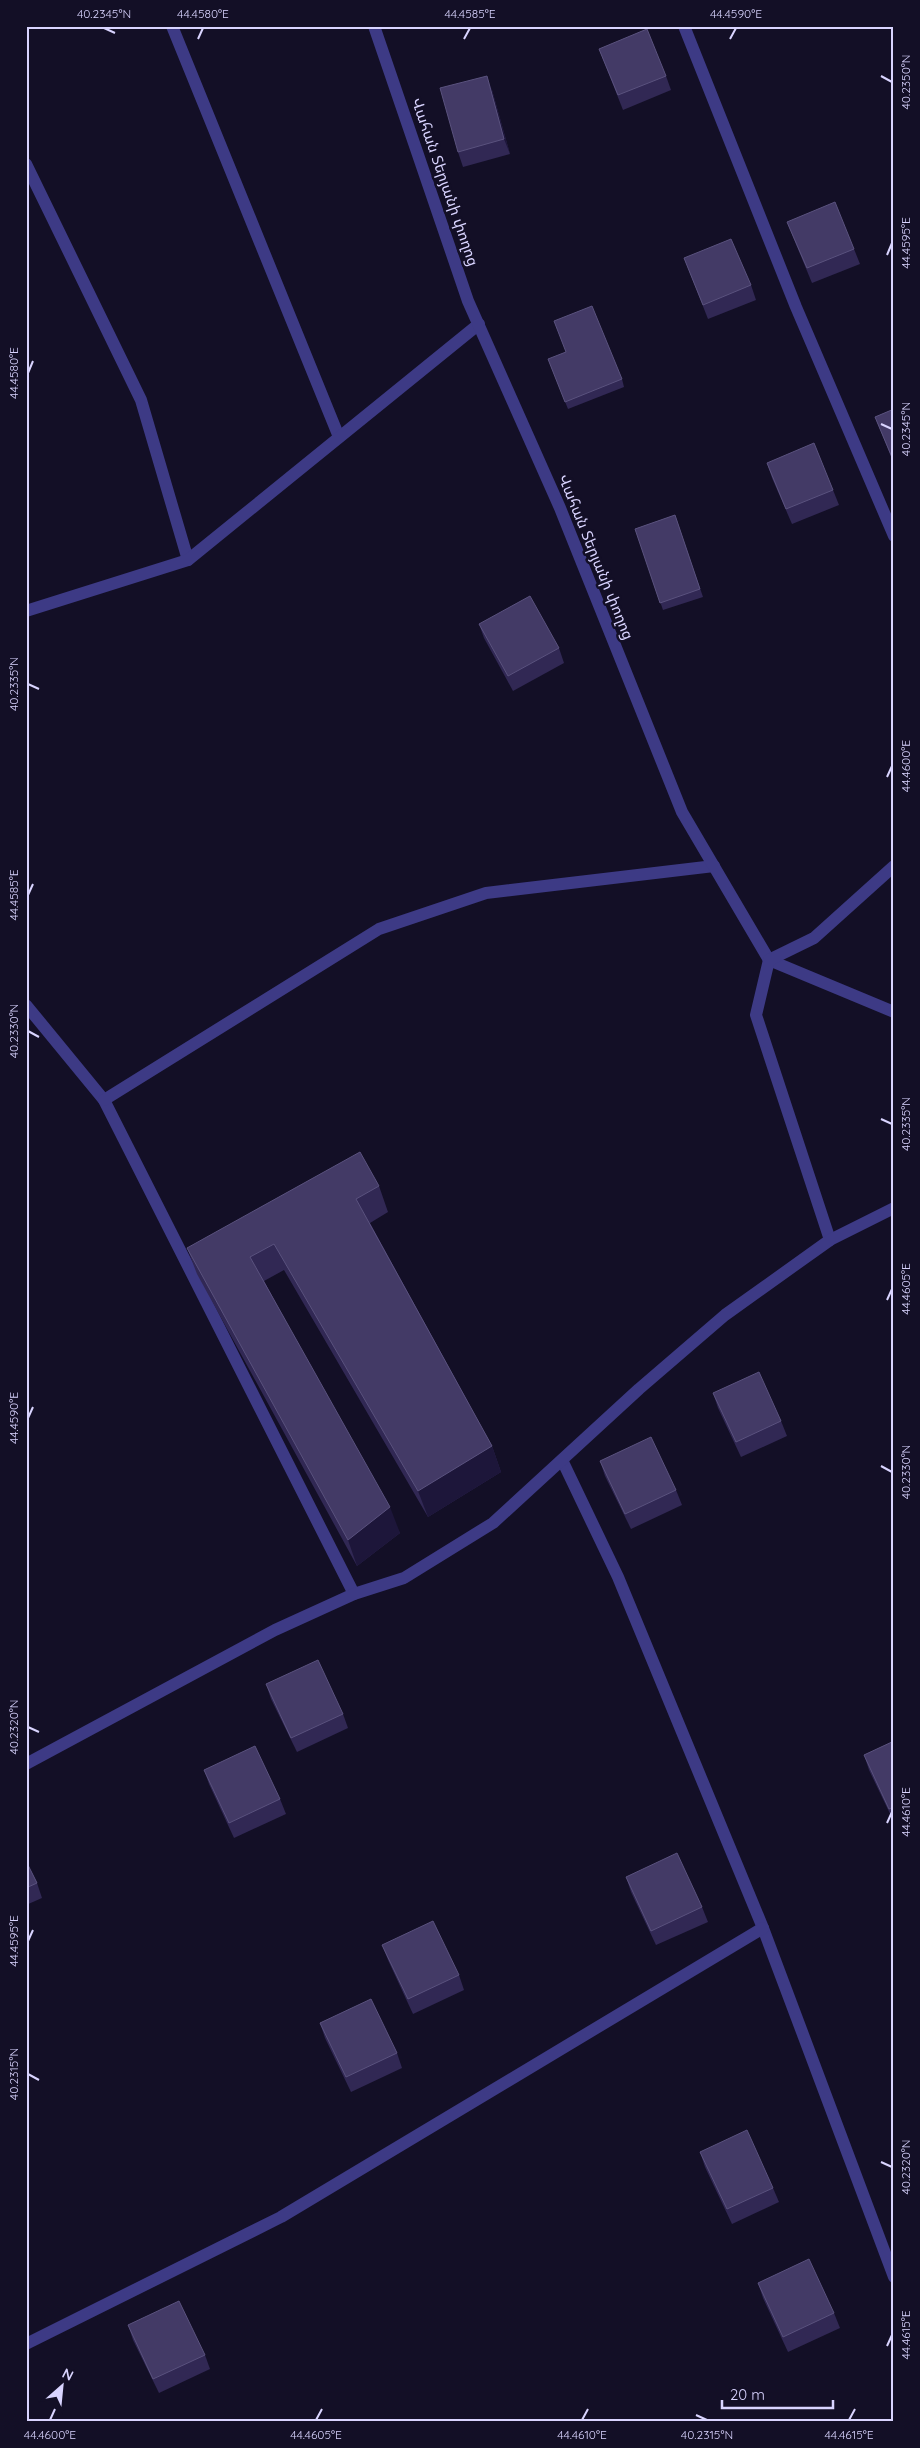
<svg xmlns="http://www.w3.org/2000/svg" width="920" height="2448" font-family="Quicksand,'Noto Sans Armenian',sans-serif">
<style>
.lines{fill:none;stroke-linecap:round;stroke-linejoin:round}
.lane{stroke:#3d3a85;stroke-width:12}
.street{stroke:#3d3a85;stroke-width:12}
.wall{fill:#312854}
.shaded-wall{fill:#1d163a}
.building{fill:#433a66;stroke:#5a527e}
.ticks{fill:none;stroke:#d9d4ff;stroke-width:2}
.labels{text-anchor:middle;stroke-width:5;stroke-linejoin:round;paint-order:stroke}
.street-label{font-size:15px;fill:#d9d4ff;stroke:#130f26}
.neatline{fill:none;stroke:#d9d4ff;stroke-width:2}
.ticks-label{font-size:12px;text-anchor:middle;fill:#d9d4ff}
</style>
<rect width="100%" height="100%" fill="#130f26"/>
<g class="lines">
<g class="lane">
<path d="M 172,26 L 339,437"/>
<path d="M 26,164 L 141,400 L 188,560"/>
<path d="M 26,611 L 188,560 L 479,324"/>
<path d="M 26,1005 L 104,1100 L 354,1594"/>
<path d="M 104,1100 L 379,929 L 486,893 L 714,866"/>
</g>
<g class="street">
<path d="M 374,26 L 468,301 L 560,508 L 682,812 L 769,960 L 894,1012"/>
<path d="M 684,26 L 796,307 L 894,536"/>
<path d="M 830,1240 L 756,1015 L 769,960 L 814,938 L 894,866"/>
<path d="M 562,1460 L 618,1577 L 763,1928 L 894,2277"/>
<path d="M 26,1764 L 275,1630 L 354,1594 L 404,1578 L 493,1523 L 639,1389 L 725,1315 L 830,1240 L 894,1208"/>
<path d="M 26,2344 L 281,2217 L 763,1928"/>
</g>
</g>
<g class="wall">
<path d="M 599,49 L 666,76 L 671,90 L 623,110 Z"/>
<path d="M 492,90 L 510,154 L 463,167 L 458,152 Z"/>
<path d="M 787,222 L 854,249 L 860,264 L 812,283 L 793,237 Z"/>
<path d="M 684,258 L 751,285 L 756,300 L 708,319 Z"/>
<path d="M 548,359 L 622,379 L 624,387 L 568,409 Z"/>
<path d="M 894,409 L 894,464 L 875,417 Z"/>
<path d="M 767,463 L 833,490 L 839,505 L 792,524 L 772,478 Z"/>
<path d="M 675,515 L 703,597 L 663,610 L 635,529 Z"/>
<path d="M 479,624 L 559,648 L 564,663 L 513,691 L 484,638 Z"/>
<path d="M 379,1186 L 388,1212 L 370,1223 L 492,1446 L 501,1472 L 428,1517 L 284,1270 L 264,1281 L 400,1533 L 357,1566 L 197,1274 L 187,1248 Z"/>
<path d="M 713,1393 L 781,1421 L 787,1436 L 741,1457 L 718,1408 Z"/>
<path d="M 600,1461 L 676,1490 L 682,1505 L 631,1529 L 605,1476 Z"/>
<path d="M 266,1684 L 343,1714 L 348,1728 L 297,1752 L 271,1699 Z"/>
<path d="M 894,1741 L 894,1822 L 869,1770 L 864,1755 Z"/>
<path d="M 204,1770 L 280,1799 L 286,1814 L 234,1838 L 209,1784 Z"/>
<path d="M 26,1861 L 37,1883 L 42,1898 L 26,1905 Z"/>
<path d="M 626,1877 L 702,1907 L 708,1922 L 656,1945 L 631,1892 Z"/>
<path d="M 382,1945 L 459,1975 L 464,1990 L 413,2014 L 388,1960 Z"/>
<path d="M 320,2023 L 397,2053 L 402,2068 L 351,2092 L 325,2038 Z"/>
<path d="M 700,2152 L 773,2188 L 779,2202 L 732,2224 L 705,2167 Z"/>
<path d="M 758,2283 L 834,2313 L 840,2328 L 788,2352 L 763,2298 Z"/>
<path d="M 128,2325 L 205,2355 L 210,2369 L 159,2393 L 133,2340 Z"/>
</g>
<g class="shaded-wall">
<path d="M 487,76 L 492,90 L 510,154 L 504,139 Z"/>
<path d="M 492,1446 L 501,1472 L 428,1517 L 418,1491 Z"/>
<path d="M 390,1507 L 400,1533 L 357,1566 L 348,1540 Z"/>
</g>
<g class="building">
<path d="M 647,29 L 666,76 L 618,95 L 599,49 Z"/>
<path d="M 487,76 L 504,139 L 458,152 L 440,88 Z"/>
<path d="M 835,202 L 854,249 L 807,268 L 787,222 Z"/>
<path d="M 731,239 L 751,285 L 703,305 L 684,258 Z"/>
<path d="M 592,306 L 622,379 L 565,402 L 548,359 L 566,352 L 554,321 Z"/>
<path d="M 894,409 L 894,462 L 875,417 Z"/>
<path d="M 814,443 L 833,490 L 786,509 L 767,463 Z"/>
<path d="M 675,515 L 700,589 L 660,603 L 635,529 Z"/>
<path d="M 530,596 L 559,648 L 508,676 L 479,624 Z"/>
<path d="M 360,1152 L 379,1186 L 356,1199 L 492,1446 L 418,1491 L 274,1244 L 250,1257 L 390,1507 L 348,1540 L 187,1248 Z"/>
<path d="M 759,1372 L 781,1421 L 736,1442 L 713,1393 Z"/>
<path d="M 651,1437 L 676,1490 L 625,1514 L 600,1461 Z"/>
<path d="M 318,1660 L 343,1714 L 291,1738 L 266,1684 Z"/>
<path d="M 894,1741 L 894,1807 L 889,1809 L 864,1755 Z"/>
<path d="M 255,1746 L 280,1799 L 229,1823 L 204,1770 Z"/>
<path d="M 677,1853 L 702,1907 L 651,1931 L 626,1877 Z"/>
<path d="M 26,1861 L 37,1883 L 26,1888 Z"/>
<path d="M 433,1921 L 459,1975 L 408,1999 L 382,1945 Z"/>
<path d="M 371,1999 L 397,2053 L 346,2077 L 320,2023 Z"/>
<path d="M 747,2130 L 773,2188 L 727,2209 L 700,2152 Z"/>
<path d="M 809,2259 L 834,2313 L 783,2337 L 758,2283 Z"/>
<path d="M 179,2301 L 205,2355 L 153,2379 L 128,2325 Z"/>
</g>
<path class="ticks" d="M 104,28 L 115,33M 198,39 L 203,28M 464,39 L 470,28M 730,39 L 736,28M 881,76 L 892,82M 887,255 L 892,243M 28,373 L 33,361M 881,424 L 892,429M 28,684 L 39,689M 887,777 L 892,766M 28,895 L 33,884M 28,1031 L 39,1037M 881,1119 L 892,1124M 887,1300 L 892,1289M 28,1418 L 33,1407M 881,1466 L 892,1472M 28,1727 L 39,1732M 887,1823 L 892,1812M 28,1941 L 33,1930M 28,2074 L 39,2080M 881,2162 L 892,2167M 887,2346 L 892,2335M 696,2415 L 707,2420M 50,2420 L 55,2409M 316,2420 L 322,2409M 582,2420 L 588,2409M 849,2420 L 855,2409"/>
<g class="labels">
<g class="street-label">
<text transform="translate(445 182) rotate(71)" y="5">Վահան Տերյանի փողոց</text>
<text transform="translate(596 557) rotate(68)" y="5">Վահան Տերյանի փողոց</text>
</g>
</g>
<rect width="920" height="2448" fill="none" stroke="#130f26" stroke-width="55"/>
<g transform="translate(62 2386) rotate(27)" stroke="#130f26" stroke-width="4" paint-order="stroke">
<path d="M0-4L9 19L0 12L-9 19Z" fill="#d9d4ff"/>
<text y="-8" font-size="14" font-weight="bold" text-anchor="middle" fill="#d9d4ff">N</text>
</g>
<path d="M722 2400v8h111v-8" fill="none" stroke="#d9d4ff" stroke-width="2.5"/>
<text x="730" y="2400" font-size="15" fill="#d9d4ff" stroke="#130f26" stroke-width="4" paint-order="stroke">20 m</text>
<rect x="28" y="28" width="864" height="2392" class="neatline"/>
<g class="ticks-label">
<text x="104" y="18">40.2345°N</text>
<text x="203" y="18">44.4580°E</text>
<text x="470" y="18">44.4585°E</text>
<text x="736" y="18">44.4590°E</text>
<text transform="translate(906 82) rotate(-90)" y="4">40.2350°N</text>
<text transform="translate(906 243) rotate(-90)" y="4">44.4595°E</text>
<text transform="translate(14 373) rotate(-90)" y="4">44.4580°E</text>
<text transform="translate(906 429) rotate(-90)" y="4">40.2345°N</text>
<text transform="translate(14 684) rotate(-90)" y="4">40.2335°N</text>
<text transform="translate(906 766) rotate(-90)" y="4">44.4600°E</text>
<text transform="translate(14 895) rotate(-90)" y="4">44.4585°E</text>
<text transform="translate(14 1031) rotate(-90)" y="4">40.2330°N</text>
<text transform="translate(906 1124) rotate(-90)" y="4">40.2335°N</text>
<text transform="translate(906 1289) rotate(-90)" y="4">44.4605°E</text>
<text transform="translate(14 1418) rotate(-90)" y="4">44.4590°E</text>
<text transform="translate(906 1472) rotate(-90)" y="4">40.2330°N</text>
<text transform="translate(14 1727) rotate(-90)" y="4">40.2320°N</text>
<text transform="translate(906 1812) rotate(-90)" y="4">44.4610°E</text>
<text transform="translate(14 1941) rotate(-90)" y="4">44.4595°E</text>
<text transform="translate(14 2074) rotate(-90)" y="4">40.2315°N</text>
<text transform="translate(906 2167) rotate(-90)" y="4">40.2320°N</text>
<text transform="translate(906 2335) rotate(-90)" y="4">44.4615°E</text>
<text x="50" y="2439">44.4600°E</text>
<text x="316" y="2439">44.4605°E</text>
<text x="582" y="2439">44.4610°E</text>
<text x="707" y="2439">40.2315°N</text>
<text x="849" y="2439">44.4615°E</text>
</g>
</svg>
